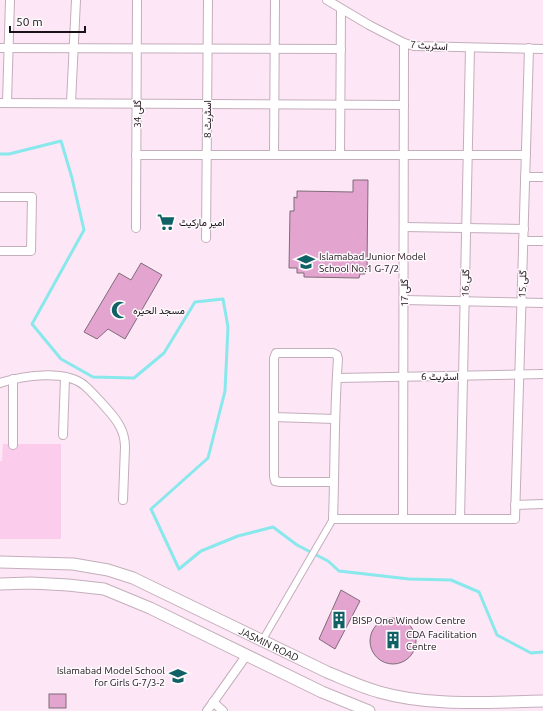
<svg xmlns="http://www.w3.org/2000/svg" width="543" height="711" font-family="Ubuntu,Vazirmatn,sans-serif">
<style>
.green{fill:#fbcceb}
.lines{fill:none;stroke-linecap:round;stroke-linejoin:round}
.stream{stroke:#88e8ec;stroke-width:3}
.building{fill:#e3a5cf;stroke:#7f6b78}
.pedestrian-casing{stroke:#c4aebc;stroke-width:8}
.minor-casing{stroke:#c4aebc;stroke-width:10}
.tertiary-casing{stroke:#c4aebc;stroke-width:13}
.pedestrian{stroke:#fff;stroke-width:6}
.minor{stroke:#fff;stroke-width:8}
.tertiary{stroke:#fff;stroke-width:11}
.labels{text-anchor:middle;stroke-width:3;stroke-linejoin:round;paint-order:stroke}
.street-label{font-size:10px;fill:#191217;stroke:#fef9fc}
.poi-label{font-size:10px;fill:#191217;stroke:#fef9fc;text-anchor:start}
</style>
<rect width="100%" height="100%" fill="#fde6f5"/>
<path class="green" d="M 3,444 L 61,444 L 61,539 L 0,539 L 0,461 L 2,461 Z"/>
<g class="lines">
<path class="stream" d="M 0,154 L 9,154 L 61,141 L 72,178 L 84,230 L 32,324 L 61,359 L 93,377 L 134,378 L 164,353 L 195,302 L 223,299 L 228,327 L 225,391 L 208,458 L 151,509 L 179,569 L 201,551 L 238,536 L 273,527 L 297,545 L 328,561 L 339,571 L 409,579 L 451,580 L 479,592 L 497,635 L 531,653 L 543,652"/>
</g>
<g class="building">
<path d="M 353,180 L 368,180 L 367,269 L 365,269 L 365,274 L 360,274 L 359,278 L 304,277 L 304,273 L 297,273 L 297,268 L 289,268 L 290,211 L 294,211 L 294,197 L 297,198 L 297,191 L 353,192 Z"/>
<path d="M 141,263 L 162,275 L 125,339 L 108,329 L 97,339 L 84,332 L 119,273 L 131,280 Z"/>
<path d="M 341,590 L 360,601 L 335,649 L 319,639 Z"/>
<circle cx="393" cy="641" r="23"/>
<rect x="49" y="694" width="17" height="14"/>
</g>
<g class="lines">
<g class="pedestrian-casing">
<path id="pedestrian" d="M 262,641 L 333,519"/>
</g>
<g class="minor-casing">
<g id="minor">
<path d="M 327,0 L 369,25 L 404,43 L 414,46 L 543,49"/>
<path d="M 0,48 L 341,49"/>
<path d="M 0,103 L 404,105"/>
<path d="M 7,103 L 10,0"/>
<path d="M 71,103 L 76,0"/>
<path d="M 136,155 L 526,155"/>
<path d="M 274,155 L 275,0"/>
<path d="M 340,155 L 341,10"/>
<path d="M 525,177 L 543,177"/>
<path d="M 0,197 L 32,197 L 31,251 L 0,251"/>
<path d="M 404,227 L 524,229"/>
<path d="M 136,228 L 137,0"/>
<path d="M 206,238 L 208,0"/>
<path d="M 523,241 L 543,241"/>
<path d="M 404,300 L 543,303"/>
<path d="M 337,378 L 543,374"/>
<path d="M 0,383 C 22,376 64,369 84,385 C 92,392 100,401 107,409 C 117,420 125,431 125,447 L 123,500"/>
<path d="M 274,417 L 335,419"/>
<path d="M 63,435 L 65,377"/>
<path d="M 13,445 L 13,379"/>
<path d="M 334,482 L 280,482 L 275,481 L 274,476 L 274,358 L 276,353 L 333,353 L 337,355 L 338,359 C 334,412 335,466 333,519 L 515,519 L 529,48"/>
<path d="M 515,505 L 543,504"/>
<path d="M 403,519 L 404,43"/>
<path d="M 460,519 L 470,48"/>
<path d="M 213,702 L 223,711"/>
<path d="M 207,711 L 246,656"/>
</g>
</g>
<g class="tertiary-casing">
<g id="tertiary">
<path id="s1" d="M 0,562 L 73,564 L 108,570 L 133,578 L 327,672 C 344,679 361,687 379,692 C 431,707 489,702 543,701"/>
<path d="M 0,584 L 31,583 L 68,585 L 104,589 L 150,608 L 322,692 L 369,711"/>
</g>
</g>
<use href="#pedestrian" class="pedestrian"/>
<use href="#minor" class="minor"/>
<use href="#tertiary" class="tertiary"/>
</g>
<defs>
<g id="supermarket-bare" transform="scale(1.38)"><path d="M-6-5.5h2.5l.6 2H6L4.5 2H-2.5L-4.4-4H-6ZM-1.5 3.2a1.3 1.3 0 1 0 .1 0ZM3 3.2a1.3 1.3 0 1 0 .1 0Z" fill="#106165" stroke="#fef9fc" stroke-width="2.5" paint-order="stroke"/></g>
<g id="school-bare" transform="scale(1.38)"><path d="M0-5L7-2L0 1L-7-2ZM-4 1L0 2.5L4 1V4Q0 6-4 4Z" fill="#106165" stroke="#fef9fc" stroke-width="2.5" paint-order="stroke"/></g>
<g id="mosque-bare" transform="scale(1.38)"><path d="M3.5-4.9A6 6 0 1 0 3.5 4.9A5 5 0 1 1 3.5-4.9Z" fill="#106165" stroke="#fef9fc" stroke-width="2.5" paint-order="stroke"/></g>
<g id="building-bare" transform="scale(1.38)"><path d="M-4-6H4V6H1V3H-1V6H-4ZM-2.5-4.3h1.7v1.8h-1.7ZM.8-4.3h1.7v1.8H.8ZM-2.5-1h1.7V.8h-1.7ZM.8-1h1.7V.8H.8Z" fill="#106165" stroke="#fef9fc" stroke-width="2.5" paint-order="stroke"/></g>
</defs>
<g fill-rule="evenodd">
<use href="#supermarket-bare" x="166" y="222"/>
<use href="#school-bare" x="306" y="262"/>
<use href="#mosque-bare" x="120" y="310"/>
<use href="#building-bare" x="339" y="620"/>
<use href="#building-bare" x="393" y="640"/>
<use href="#school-bare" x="178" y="676"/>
</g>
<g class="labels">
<g class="street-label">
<text transform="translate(429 45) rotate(4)" y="4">اسٹریٹ 7</text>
<text transform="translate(137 114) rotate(-90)" y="4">گلی 34</text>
<text transform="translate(207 119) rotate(-90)" y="4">اسٹریٹ 8</text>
<text transform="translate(465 283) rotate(-89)" y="4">گلی 16</text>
<text transform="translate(522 284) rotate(-88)" y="4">گلی 15</text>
<text transform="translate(404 293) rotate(-90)" y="4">گلی 17</text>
<text x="440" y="380">اسٹریٹ 6</text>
<text dy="4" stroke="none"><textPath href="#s1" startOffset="286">JASMIN ROAD</textPath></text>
</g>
<g class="poi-label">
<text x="179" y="226">امیر مارکیٹ</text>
<text x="319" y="260">Islamabad Junior Model<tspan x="319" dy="12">School No.1 G-7/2</tspan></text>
<text x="133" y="314">مسجد الحیرہ</text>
<text x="352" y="624">BISP One Window Centre</text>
<text x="406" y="638">CDA Facilitation<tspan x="406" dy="12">Centre</tspan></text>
<text x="165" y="674" text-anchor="end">Islamabad Model School<tspan x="165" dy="12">for Girls G-7/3-2</tspan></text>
</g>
</g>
<path d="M10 26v6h75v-6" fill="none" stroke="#191217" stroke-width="2"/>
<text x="16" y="26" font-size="12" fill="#191217" stroke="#fef9fc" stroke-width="3" paint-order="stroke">50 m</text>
</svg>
